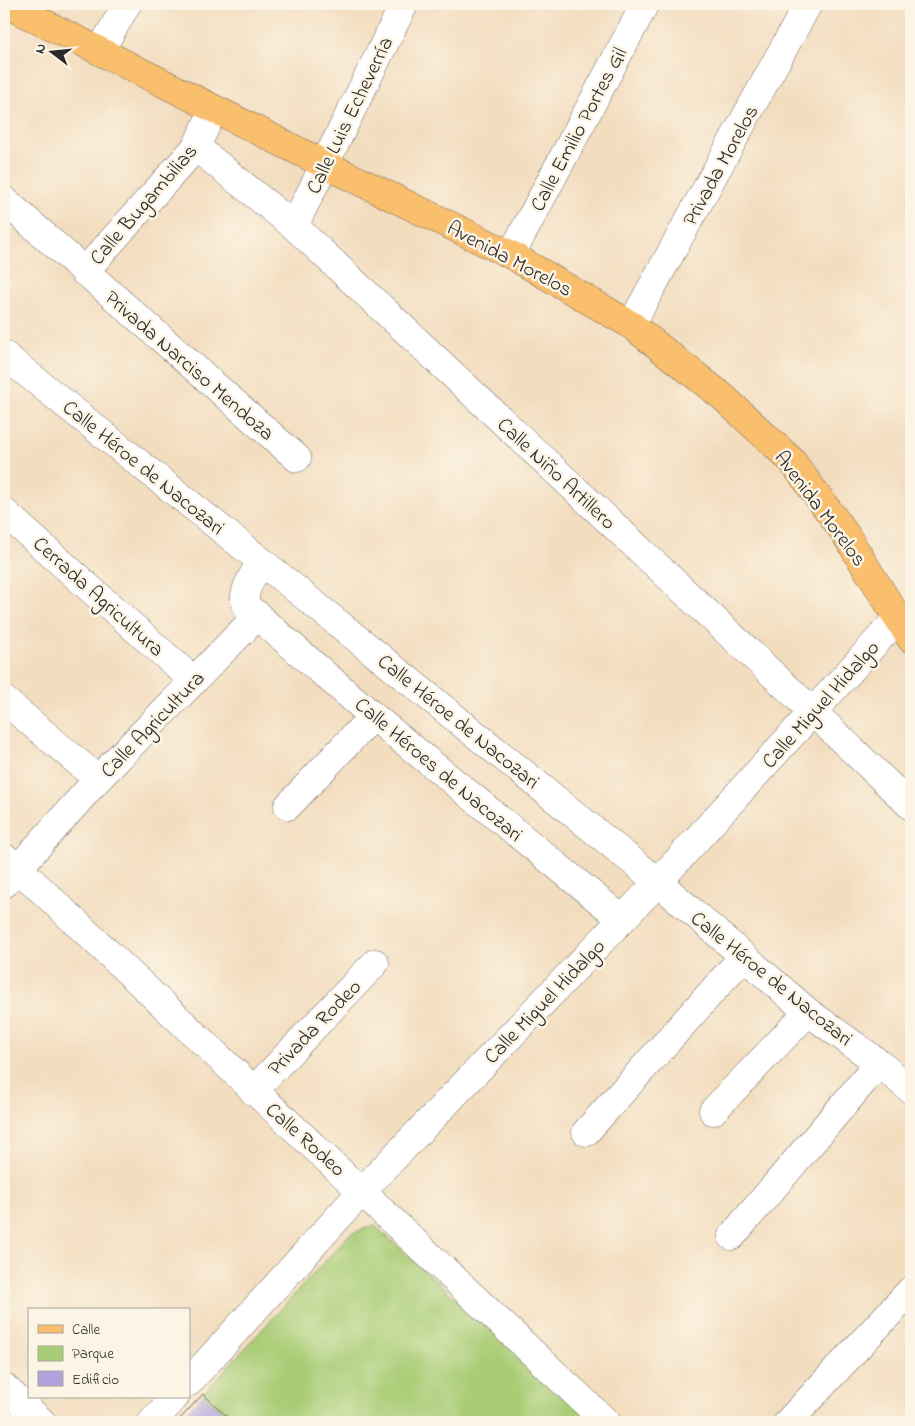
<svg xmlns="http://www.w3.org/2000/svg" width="915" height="1426" font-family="'Indie Flower',sans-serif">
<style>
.green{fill:#a9cd76;stroke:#6a7c50}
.building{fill:#b0a2dc}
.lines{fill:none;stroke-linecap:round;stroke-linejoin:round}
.minor-casing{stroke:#71695f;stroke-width:29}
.major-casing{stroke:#71695f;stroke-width:29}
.minor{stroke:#fff;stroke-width:28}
.major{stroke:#f9bf6d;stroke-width:28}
.labels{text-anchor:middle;stroke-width:5;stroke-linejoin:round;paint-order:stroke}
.street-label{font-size:21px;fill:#2b2b2b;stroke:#fcf5e5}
</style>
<rect width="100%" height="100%" fill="#fcf5e5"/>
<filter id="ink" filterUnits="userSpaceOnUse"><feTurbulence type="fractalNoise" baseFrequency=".02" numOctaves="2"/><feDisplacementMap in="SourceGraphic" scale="10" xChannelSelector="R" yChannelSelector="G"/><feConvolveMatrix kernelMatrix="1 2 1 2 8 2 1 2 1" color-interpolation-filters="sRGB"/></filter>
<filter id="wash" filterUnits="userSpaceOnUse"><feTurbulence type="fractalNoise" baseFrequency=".0096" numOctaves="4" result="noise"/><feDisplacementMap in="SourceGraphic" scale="20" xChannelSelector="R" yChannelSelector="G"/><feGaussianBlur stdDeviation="1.12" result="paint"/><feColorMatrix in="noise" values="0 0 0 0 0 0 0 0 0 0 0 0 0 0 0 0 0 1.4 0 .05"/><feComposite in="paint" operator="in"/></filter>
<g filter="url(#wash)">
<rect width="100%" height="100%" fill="#f3ddbf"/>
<path class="green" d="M 374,1225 L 593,1422 L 233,1422 L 203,1394 L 350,1234 Z"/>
<g id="blocks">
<path class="building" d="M 203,1394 L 233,1422 L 177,1422 Z"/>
</g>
</g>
<g filter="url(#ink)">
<use href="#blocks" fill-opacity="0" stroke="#71695f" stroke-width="1"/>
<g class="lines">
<g class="minor-casing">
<g id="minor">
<path d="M 100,51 L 127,4"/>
<path d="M 196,147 L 294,226 L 813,712 L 911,806"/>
<path d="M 4,200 L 297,458"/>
<path d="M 294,226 L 404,4"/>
<path d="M 511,255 L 645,4"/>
<path d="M 84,272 L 196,147 L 214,109"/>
<path d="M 631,325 L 808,4"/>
<path d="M 4,355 L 261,561 L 658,882 L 808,1012 L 879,1063 L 911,1090"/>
<path d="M 4,512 L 194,681"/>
<path d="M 261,561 C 255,574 239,593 247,607 L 373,716 L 622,919"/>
<path d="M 4,700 L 98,779"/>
<path d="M 288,806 L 373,716"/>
<path d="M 4,857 L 18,868 C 214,1054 411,1237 606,1422"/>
<path d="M 4,884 L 98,779 L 258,615"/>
<path d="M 253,1091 L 375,963"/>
<path d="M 713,1111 L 808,1012"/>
<path d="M 586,1132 L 743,957"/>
<path d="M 732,1236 L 879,1063"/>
<path d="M 189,1382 L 362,1191 L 658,882 L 898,618"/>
<path d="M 4,1387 L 42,1422"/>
<path d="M 152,1422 L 175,1397"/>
<path d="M 788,1422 L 911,1290"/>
</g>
</g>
<g class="major-casing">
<path id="major" d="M 6,4 L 324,164 L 511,255 L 631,325 L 723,397 L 792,461 L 844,532 L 911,639"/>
</g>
<use href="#minor" class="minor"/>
<use href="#major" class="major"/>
</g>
</g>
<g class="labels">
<g class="street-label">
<text transform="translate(349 115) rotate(-64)" y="7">Calle Luis Echeverría</text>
<text transform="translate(578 129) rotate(-62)" y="7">Calle Emilio Portes Gil</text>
<text transform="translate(720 165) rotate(-61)" y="7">Privada Morelos</text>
<text transform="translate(143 204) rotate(-49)" y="7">Calle Bugambilias</text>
<text transform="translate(510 258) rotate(28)" y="7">Avenida Morelos</text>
<text transform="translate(190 365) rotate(41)" y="7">Privada Narciso Mendoza</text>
<text transform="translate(144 467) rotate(39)" y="7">Calle Héroe de Nacozari</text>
<text transform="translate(557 473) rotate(43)" y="7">Calle Niño Artillero</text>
<text transform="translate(821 508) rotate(53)" y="7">Avenida Morelos</text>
<text transform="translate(99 596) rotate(42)" y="7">Cerrada Agricultura</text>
<text transform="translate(820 704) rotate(-48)" y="7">Calle Miguel Hidalgo</text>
<text transform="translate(459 721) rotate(39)" y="7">Calle Héroe de Nacozari</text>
<text transform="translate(152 724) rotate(-46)" y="7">Calle Agricultura</text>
<text transform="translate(439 769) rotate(40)" y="7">Calle Héroes de Nacozari</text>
<text transform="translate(772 978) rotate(39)" y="7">Calle Héroe de Nacozari</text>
<text transform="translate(544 1001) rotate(-46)" y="7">Calle Miguel Hidalgo</text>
<text transform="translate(314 1027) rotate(-46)" y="7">Privada Rodeo</text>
<text transform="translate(306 1139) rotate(42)" y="7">Calle Rodeo</text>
</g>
</g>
<rect width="915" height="1426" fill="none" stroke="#fcf5e5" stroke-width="20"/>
<rect x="28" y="1308" width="162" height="90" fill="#fcf5e5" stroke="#a8a49b"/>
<rect x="38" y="1325" width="25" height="8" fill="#f9bf6d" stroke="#a8a49b"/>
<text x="72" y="1334" font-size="15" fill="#2b2b2b">Calle</text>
<rect x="38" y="1346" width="25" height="15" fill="#a9cd76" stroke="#a8a49b"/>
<text x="72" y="1358" font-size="15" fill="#2b2b2b">Parque</text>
<rect x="38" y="1371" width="25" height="15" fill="#b0a2dc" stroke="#a8a49b"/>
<text x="72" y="1384" font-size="15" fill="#2b2b2b">Edificio</text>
<g transform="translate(52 52) rotate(286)" stroke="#fcf5e5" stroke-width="4" paint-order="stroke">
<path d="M0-4L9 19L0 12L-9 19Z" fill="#2b2b2b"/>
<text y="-8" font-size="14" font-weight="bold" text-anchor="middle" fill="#2b2b2b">N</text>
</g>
</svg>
